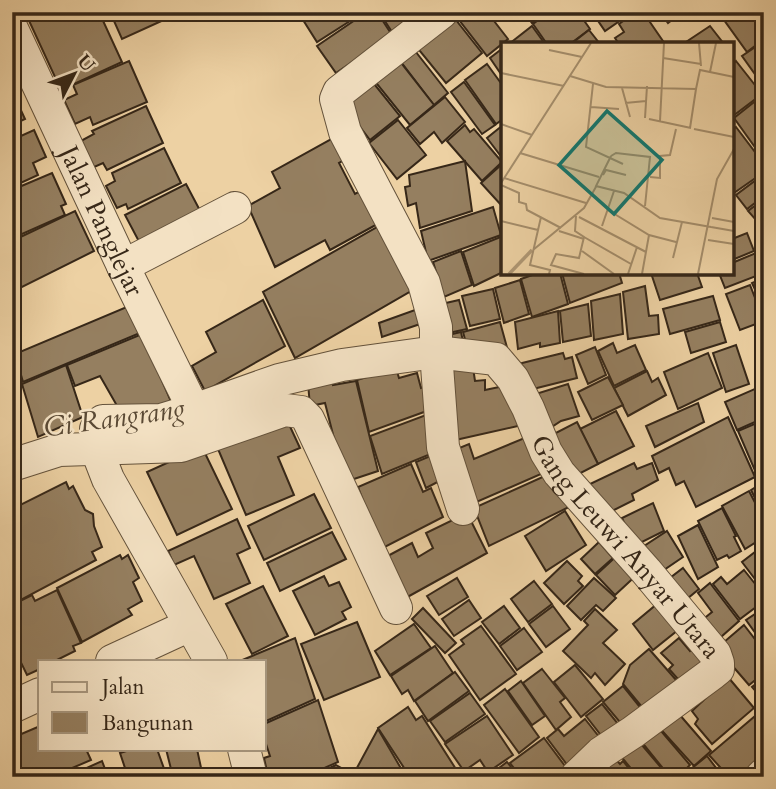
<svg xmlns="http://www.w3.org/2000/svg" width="776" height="789" font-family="Cardo,serif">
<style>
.building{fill:#957f60;stroke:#362718;stroke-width:2}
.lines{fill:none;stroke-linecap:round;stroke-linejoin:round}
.minor-casing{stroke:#64523b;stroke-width:34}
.minor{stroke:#f3e1c3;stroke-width:32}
.labels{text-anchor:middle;stroke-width:5;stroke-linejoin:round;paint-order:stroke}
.street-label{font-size:26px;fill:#362718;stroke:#f3e1c3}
.water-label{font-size:28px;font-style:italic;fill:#5a4934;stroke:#f3e1c3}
.inset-river{fill:none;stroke:#af9774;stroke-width:3.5}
.inset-road{fill:none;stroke:#a48d6b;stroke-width:2}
.view{fill:#0f766e;fill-opacity:0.15;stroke:#0f766e;stroke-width:3.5}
.inset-edge{fill:none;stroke:#362718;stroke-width:3.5}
</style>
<rect width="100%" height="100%" fill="#edd1a3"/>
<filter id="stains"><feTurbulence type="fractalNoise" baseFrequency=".00286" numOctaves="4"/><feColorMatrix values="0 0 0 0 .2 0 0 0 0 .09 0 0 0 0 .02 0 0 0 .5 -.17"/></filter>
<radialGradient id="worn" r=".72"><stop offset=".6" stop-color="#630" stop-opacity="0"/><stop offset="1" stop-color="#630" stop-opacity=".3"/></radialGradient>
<g class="building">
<path d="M 25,12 L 99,12 L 122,62 L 61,90 Z"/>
<path d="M 110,12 L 179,12 L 179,13 L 122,39 Z"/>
<path d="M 298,12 L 344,12 L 350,21 L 317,42 Z"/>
<path d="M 353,12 L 377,12 L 392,35 L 336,73 L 317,46 L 355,20 L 351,14 Z"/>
<path d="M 379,12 L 399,12 L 408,25 L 394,35 Z"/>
<path d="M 401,12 L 435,12 L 411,28 Z"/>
<path d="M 460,12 L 487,12 L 508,39 L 487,56 L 456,16 Z"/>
<path d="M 524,12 L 546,12 L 532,23 Z"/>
<path d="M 549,12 L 578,12 L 590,29 L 570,44 L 547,44 L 533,24 Z"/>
<path d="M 592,12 L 615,12 L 621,20 L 605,31 Z"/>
<path d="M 636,12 L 643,12 L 665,44 L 619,44 L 615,38 L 624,32 L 619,24 Z"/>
<path d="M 660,12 L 682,12 L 668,23 Z"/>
<path d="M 720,12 L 756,12 L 764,23 L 764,39 L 747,52 L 719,13 Z"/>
<path d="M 452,15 L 482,53 L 446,83 L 415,45 Z"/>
<path d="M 532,26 L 545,44 L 509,44 Z"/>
<path d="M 710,26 L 724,44 L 683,44 Z"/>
<path d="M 589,30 L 600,44 L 571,44 Z"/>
<path d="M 764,41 L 764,72 L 757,77 L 742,56 Z"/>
<path d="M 412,47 L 448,93 L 434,105 L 398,58 Z"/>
<path d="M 503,48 L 503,77 L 490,58 Z"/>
<path d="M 398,59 L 434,105 L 410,125 L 373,79 Z"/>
<path d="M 129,61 L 147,102 L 93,125 L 90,117 L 75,124 L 64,100 L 77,94 L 73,85 Z"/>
<path d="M 736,61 L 762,94 L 733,116 L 732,64 Z"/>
<path d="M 487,64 L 503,86 L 503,119 L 496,124 L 465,80 Z"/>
<path d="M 367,75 L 400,116 L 370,140 L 338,98 Z"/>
<path d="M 464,82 L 495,125 L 482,134 L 451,92 Z"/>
<path d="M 12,91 L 25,119 L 12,125 Z"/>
<path d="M 763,95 L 764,145 L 757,150 L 734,118 Z"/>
<path d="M 445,97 L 465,122 L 442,143 L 434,132 L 420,144 L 407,128 Z"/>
<path d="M 146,106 L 163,143 L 107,170 L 103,163 L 92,168 L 79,142 L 94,134 L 92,131 Z"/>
<path d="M 398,120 L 426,155 L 397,179 L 369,143 Z"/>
<path d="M 465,125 L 470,132 L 474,129 L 502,162 L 482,181 L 447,141 Z"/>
<path d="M 503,125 L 503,159 L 487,138 Z"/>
<path d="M 736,127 L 764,164 L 764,172 L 734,193 L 732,191 L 732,130 Z"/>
<path d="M 34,130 L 46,157 L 33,163 L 38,175 L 12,187 L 12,140 Z"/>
<path d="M 337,136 L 348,158 L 339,163 L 355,194 L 368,187 L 383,221 L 330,250 L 325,240 L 275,267 L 248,206 L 280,188 L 272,172 Z"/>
<path d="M 164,148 L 181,183 L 128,209 L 126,204 L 117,208 L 106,186 L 115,181 L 112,173 Z"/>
<path d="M 465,161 L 472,211 L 420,228 L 416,203 L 408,206 L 405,187 L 410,186 L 409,175 Z"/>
<path d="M 501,165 L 503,167 L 503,205 L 502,206 L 481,183 Z"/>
<path d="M 52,173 L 66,204 L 61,206 L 65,215 L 13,238 L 12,190 Z"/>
<path d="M 764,174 L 764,196 L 747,209 L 736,195 Z"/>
<path d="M 186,184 L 205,220 L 144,251 L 125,215 Z"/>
<path d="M 764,199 L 764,229 L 748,211 Z"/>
<path d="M 493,207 L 501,235 L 428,261 L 421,231 Z"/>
<path d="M 75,211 L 94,251 L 20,288 L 12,272 L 20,269 L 12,246 L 12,241 Z"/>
<path d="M 379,226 L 411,291 L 295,358 L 263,292 Z"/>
<path d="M 747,233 L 754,251 L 732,260 L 732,239 Z"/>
<path d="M 503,236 L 503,272 L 474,286 L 463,252 Z"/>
<path d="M 461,251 L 472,285 L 444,297 L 433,262 Z"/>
<path d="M 756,253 L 764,273 L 725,288 L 719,273 L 732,273 L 732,263 Z"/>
<path d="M 538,273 L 560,273 L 568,304 L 532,317 L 521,279 Z"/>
<path d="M 562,273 L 619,273 L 622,283 L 570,303 Z"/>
<path d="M 651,273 L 697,273 L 702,287 L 660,300 Z"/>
<path d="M 764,278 L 764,309 L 752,283 Z"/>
<path d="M 520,280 L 529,314 L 504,323 L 495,288 Z"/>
<path d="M 750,285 L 764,321 L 740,330 L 726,294 Z"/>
<path d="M 645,286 L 649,316 L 658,315 L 659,334 L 628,339 L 623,292 Z"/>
<path d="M 493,289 L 500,319 L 470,326 L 462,296 Z"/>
<path d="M 620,294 L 623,334 L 594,340 L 591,301 Z"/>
<path d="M 713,296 L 720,320 L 670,334 L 663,309 Z"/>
<path d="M 263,300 L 285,346 L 205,391 L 192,366 L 216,352 L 206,332 Z"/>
<path d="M 459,300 L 467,329 L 444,334 L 437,305 Z"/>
<path d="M 588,304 L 591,336 L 563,342 L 560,311 Z"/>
<path d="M 129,306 L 140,333 L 23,382 L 15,354 Z"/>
<path d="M 426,306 L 429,321 L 382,337 L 379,323 Z"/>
<path d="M 558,311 L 560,343 L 540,347 L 540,343 L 518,349 L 515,322 Z"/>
<path d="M 500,322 L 508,351 L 469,354 L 463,332 Z"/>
<path d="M 720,322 L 726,342 L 691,353 L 685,332 Z"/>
<path d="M 461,332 L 465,351 L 444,336 Z"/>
<path d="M 142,334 L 173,406 L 120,411 L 100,376 L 75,386 L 67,365 Z"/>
<path d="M 613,343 L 617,353 L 635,345 L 646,370 L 614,386 L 598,351 Z"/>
<path d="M 736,345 L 749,384 L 726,392 L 713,353 Z"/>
<path d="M 595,347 L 606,375 L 588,384 L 576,355 Z"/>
<path d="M 563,353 L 565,359 L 572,357 L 577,378 L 525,391 L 518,364 Z"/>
<path d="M 708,353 L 722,388 L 678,409 L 664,372 Z"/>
<path d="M 472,361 L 475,381 L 485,380 L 485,390 L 514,384 L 518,426 L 451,441 L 438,368 Z"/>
<path d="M 66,365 L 83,417 L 38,437 L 22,384 Z"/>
<path d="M 396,368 L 399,378 L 417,373 L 421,388 L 429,386 L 435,408 L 369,432 L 357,380 Z"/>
<path d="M 647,371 L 652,382 L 658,378 L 666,395 L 628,416 L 614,388 Z"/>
<path d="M 608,377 L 623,405 L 592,420 L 578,392 Z"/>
<path d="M 332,379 L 333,385 L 356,381 L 378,471 L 345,482 L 325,403 L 310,406 L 308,383 Z"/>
<path d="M 568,384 L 579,416 L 561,421 L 547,430 L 526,397 Z"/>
<path d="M 764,385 L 764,418 L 737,430 L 725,402 Z"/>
<path d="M 698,403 L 704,422 L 655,447 L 646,426 Z"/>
<path d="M 616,411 L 634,446 L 598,464 L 580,429 Z"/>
<path d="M 426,415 L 438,451 L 382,474 L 370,436 Z"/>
<path d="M 728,417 L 755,477 L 696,507 L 684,481 L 676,485 L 669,468 L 659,473 L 652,456 Z"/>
<path d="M 287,420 L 300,448 L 278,457 L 294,495 L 246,515 L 218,449 Z"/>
<path d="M 764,420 L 764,469 L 756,473 L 738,431 Z"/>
<path d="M 577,422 L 598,464 L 569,479 L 548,437 Z"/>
<path d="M 527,437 L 541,474 L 465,507 L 447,453 L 469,444 L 474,459 Z"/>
<path d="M 202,447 L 232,509 L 177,535 L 147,472 Z"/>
<path d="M 440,452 L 449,476 L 426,488 L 416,462 Z"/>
<path d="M 634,463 L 637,469 L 652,463 L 658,480 L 632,494 L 634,500 L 602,516 L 590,484 Z"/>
<path d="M 411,464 L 423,492 L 431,488 L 443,517 L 375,552 L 372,525 L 358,487 Z"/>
<path d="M 547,475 L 569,507 L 489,546 L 474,508 Z"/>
<path d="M 66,482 L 69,489 L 73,486 L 85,510 L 93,514 L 94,526 L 102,547 L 92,552 L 96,560 L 17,602 L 12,593 L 12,509 Z"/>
<path d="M 764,482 L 764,516 L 751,490 Z"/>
<path d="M 749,491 L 764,520 L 764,537 L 745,549 L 722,506 Z"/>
<path d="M 314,494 L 331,528 L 264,560 L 248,526 Z"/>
<path d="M 653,503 L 664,531 L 634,546 L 622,518 Z"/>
<path d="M 722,508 L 736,536 L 734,537 L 741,551 L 729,558 L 727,555 L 717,560 L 698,521 Z"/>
<path d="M 565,511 L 586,545 L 546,571 L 525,536 Z"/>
<path d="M 467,513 L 487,553 L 402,600 L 382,559 L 412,543 L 418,557 L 433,548 L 426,533 Z"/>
<path d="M 237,519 L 250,548 L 237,554 L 250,583 L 214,599 L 194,556 L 174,565 L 168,551 Z"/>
<path d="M 698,525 L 718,567 L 698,579 L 678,536 Z"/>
<path d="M 667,531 L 683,557 L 655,576 L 638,550 Z"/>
<path d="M 332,532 L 346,559 L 280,591 L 267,563 Z"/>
<path d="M 599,542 L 613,558 L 595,574 L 581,559 Z"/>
<path d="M 764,545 L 764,584 L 761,587 L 742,562 Z"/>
<path d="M 622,551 L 641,571 L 615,595 L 596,575 Z"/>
<path d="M 120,555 L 122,559 L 128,555 L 139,578 L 133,582 L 142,601 L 128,609 L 132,615 L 82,642 L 57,588 Z"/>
<path d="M 567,561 L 582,576 L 578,581 L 583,586 L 564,604 L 544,583 Z"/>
<path d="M 683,568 L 699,589 L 682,603 L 666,581 Z"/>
<path d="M 744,570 L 764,595 L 764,601 L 740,619 L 713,584 L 721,577 L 727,584 Z"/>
<path d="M 324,576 L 329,586 L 339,582 L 351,607 L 342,612 L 346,619 L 315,635 L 293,591 Z"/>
<path d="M 457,578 L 468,597 L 439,615 L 427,596 Z"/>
<path d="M 594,578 L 616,598 L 603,611 L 596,605 L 581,620 L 567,606 Z"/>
<path d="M 534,581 L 552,604 L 528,622 L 511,599 Z"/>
<path d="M 710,583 L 739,621 L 713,644 L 696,625 L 712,612 L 698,593 Z"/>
<path d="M 263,586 L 288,636 L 252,654 L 226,604 Z"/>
<path d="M 57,590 L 81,643 L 73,646 L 75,651 L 55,661 L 40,661 L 40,669 L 27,675 L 12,644 L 12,605 L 32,595 L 35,601 Z"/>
<path d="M 469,600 L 481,618 L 454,636 L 442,619 Z"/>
<path d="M 657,604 L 678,630 L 653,650 L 633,624 Z"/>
<path d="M 504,606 L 520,628 L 499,644 L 482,622 Z"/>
<path d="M 553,606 L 570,629 L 546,647 L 529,624 Z"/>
<path d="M 423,608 L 456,643 L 445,653 L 412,619 Z"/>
<path d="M 764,608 L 764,645 L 746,620 Z"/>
<path d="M 595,609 L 617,630 L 603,643 L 625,664 L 605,685 L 595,673 L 591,678 L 563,651 L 588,625 L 584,621 Z"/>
<path d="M 357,622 L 380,677 L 324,700 L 301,644 Z"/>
<path d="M 414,624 L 431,648 L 390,675 L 375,651 Z"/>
<path d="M 744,625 L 764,651 L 764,673 L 749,685 L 717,648 Z"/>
<path d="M 481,626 L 516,674 L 480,700 L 449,655 L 464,644 L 461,640 Z"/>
<path d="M 524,628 L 542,652 L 517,670 L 500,646 Z"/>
<path d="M 295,638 L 315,699 L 264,722 L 264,661 L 240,661 Z"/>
<path d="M 679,638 L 690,651 L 693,648 L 709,667 L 685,687 L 669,669 L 673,665 L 661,653 Z"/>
<path d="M 435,646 L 453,673 L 414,701 L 408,690 L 402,694 L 391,676 Z"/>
<path d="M 649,649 L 684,689 L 651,718 L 623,684 L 630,665 Z"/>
<path d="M 12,651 L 21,669 L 12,674 Z"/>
<path d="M 575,665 L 603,699 L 581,717 L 554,682 Z"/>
<path d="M 542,669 L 565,698 L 560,702 L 571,717 L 556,730 L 523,683 Z"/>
<path d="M 455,672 L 469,691 L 428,721 L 415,701 Z"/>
<path d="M 728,677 L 754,708 L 712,744 L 695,724 L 698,719 L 692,711 L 706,698 L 700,691 Z"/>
<path d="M 764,678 L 764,701 L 752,687 Z"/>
<path d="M 521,681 L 545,716 L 532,725 L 508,691 Z"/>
<path d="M 623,686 L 648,717 L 629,733 L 603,702 Z"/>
<path d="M 505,689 L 539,737 L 519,753 L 484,705 Z"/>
<path d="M 470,693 L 485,714 L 445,742 L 430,721 Z"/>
<path d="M 318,700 L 338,762 L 304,777 L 268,776 L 264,758 L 270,756 L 266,744 L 264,744 L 264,724 Z"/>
<path d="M 602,704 L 623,730 L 607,743 L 586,716 Z"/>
<path d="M 408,707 L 416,720 L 422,716 L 461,777 L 410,777 L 378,728 Z"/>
<path d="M 761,711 L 764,715 L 764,770 L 756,777 L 729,777 L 709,755 Z"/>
<path d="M 679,714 L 711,751 L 694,766 L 655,723 Z"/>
<path d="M 487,716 L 513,755 L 488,772 L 480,760 L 464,771 L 445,744 Z"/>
<path d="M 585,719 L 604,743 L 571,770 L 547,738 L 558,729 L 564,736 Z"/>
<path d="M 656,725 L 690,765 L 678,777 L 670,777 L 640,740 Z"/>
<path d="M 40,726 L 40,749 L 86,749 L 91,760 L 51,777 L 23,777 L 12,751 L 12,738 Z"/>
<path d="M 378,729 L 406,777 L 352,777 Z"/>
<path d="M 544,738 L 571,774 L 568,777 L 521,777 L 510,763 Z"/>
<path d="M 636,738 L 669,777 L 638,777 L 619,754 Z"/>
<path d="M 133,749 L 157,749 L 167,777 L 128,777 L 120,753 Z"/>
<path d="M 166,749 L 197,749 L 203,777 L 173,777 Z"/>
<path d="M 610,753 L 620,764 L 623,761 L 636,777 L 590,777 Z"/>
<path d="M 707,756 L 723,777 L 681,777 Z"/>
<path d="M 102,761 L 108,777 L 67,777 Z"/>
<path d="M 507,762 L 519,777 L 487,777 Z"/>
<path d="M 336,765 L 343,769 L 346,777 L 311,777 Z"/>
</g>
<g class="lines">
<g class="minor-casing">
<g id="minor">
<path d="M 442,12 L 339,92 L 336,99 L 345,132 L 424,283 L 436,327 L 436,352 L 443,447 L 463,509"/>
<path id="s1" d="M 12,29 L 123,266 L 194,410"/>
<path d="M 123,266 L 235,208"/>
<path d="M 12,465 L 59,450 L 181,446 L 285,410 L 301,412 L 308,419 L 396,608"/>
<path d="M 112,661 L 190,625"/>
<path id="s2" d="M 211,661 L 108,479 L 96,448 L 96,429 L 103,421 L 161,420 L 194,410 L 279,380 L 342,365 L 436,352 L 496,359 L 513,379 L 528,408 L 546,452 L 559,473 L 646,571 L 715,654 L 718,663 L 718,669 L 713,673 L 633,732 L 601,753 L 576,777"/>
<path d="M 12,707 L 40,694"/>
<path d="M 244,749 L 251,777"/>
<path d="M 761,777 L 764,774"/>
</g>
</g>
<use href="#minor" class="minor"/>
</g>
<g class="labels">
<g class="street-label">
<text dy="9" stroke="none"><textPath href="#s1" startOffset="212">Jalan Panglejar</textPath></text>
<text dy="9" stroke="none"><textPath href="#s2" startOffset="905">Gang Leuwi Anyar Utara</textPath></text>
</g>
<g class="water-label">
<text transform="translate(114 417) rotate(-8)" y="10">Ci Rangrang</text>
</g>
</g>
<g transform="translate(501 42)">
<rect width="233" height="233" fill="#edd1a3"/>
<path class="inset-river" d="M 8,232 L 31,208"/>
<path class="inset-road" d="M 198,1 L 200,24M 48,8 L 81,15M 162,16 L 200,22M 209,30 L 215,1M 0,31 L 63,44M 69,34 L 105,45 L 195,47 L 199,28 L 233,35M 92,42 L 85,105 L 122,122M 121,46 L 129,75M 124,61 L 145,59M 90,65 L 118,67M 144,76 L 146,44M 148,77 L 190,86M 159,79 L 163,1M 0,82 L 31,93M 189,86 L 195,47M 193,87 L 233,95M 19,111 L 98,135M 110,114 L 95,144 L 123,151 L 159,176 L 210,185M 110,114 L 115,111 L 149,115 L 144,164M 102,133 L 105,128 L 125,133M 149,135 L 159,136 L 159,114 L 169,113 L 175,87M 3,136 L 85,161M 0,141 L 90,1M 0,143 L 18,151 L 18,160 L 25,162 L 26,168 L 60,186M 107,168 L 148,193 L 175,200M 75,174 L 74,189 L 83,195 L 78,216 L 55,212 L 50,223 L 83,232M 40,175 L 29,223 L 49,228 L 48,232M 78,175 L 145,210M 211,176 L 233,180M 0,179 L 37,188M 101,184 L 113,149M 210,185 L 233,189M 58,189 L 83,197M 83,195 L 130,222M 207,198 L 233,202M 32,208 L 83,166 L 96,143M 81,209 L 113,232M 172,216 L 181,180M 127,232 L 136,205M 141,232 L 148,193M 197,232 L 216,137 L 233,107"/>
<path class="view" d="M 106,69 L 161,118 L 113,172 L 58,123 Z"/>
<rect width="233" height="233" class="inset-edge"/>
</g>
<rect width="776" height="789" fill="none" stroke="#edd1a3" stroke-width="42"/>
<rect x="14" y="14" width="748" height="761" fill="none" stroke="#362718" stroke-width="3.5"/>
<rect x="21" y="21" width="734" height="747" fill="none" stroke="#362718" stroke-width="2"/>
<rect x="38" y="660" width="228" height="91" fill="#f3e1c3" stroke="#a7977f" stroke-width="2"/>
<rect x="52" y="682" width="35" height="10" fill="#f3e1c3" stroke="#a7977f" stroke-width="2"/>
<text x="102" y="694" font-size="21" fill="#362718">Jalan</text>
<rect x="52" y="712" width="35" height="21" fill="#957f60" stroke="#a7977f" stroke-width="2"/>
<text x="102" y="730" font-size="21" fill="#362718">Bangunan</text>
<g transform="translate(74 74) rotate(48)" stroke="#f3e1c3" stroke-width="5" paint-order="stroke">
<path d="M0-5L12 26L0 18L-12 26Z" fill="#362718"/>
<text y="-10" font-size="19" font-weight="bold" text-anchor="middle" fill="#362718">U</text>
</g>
<rect width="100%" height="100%" filter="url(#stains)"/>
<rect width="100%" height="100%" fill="url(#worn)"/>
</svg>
